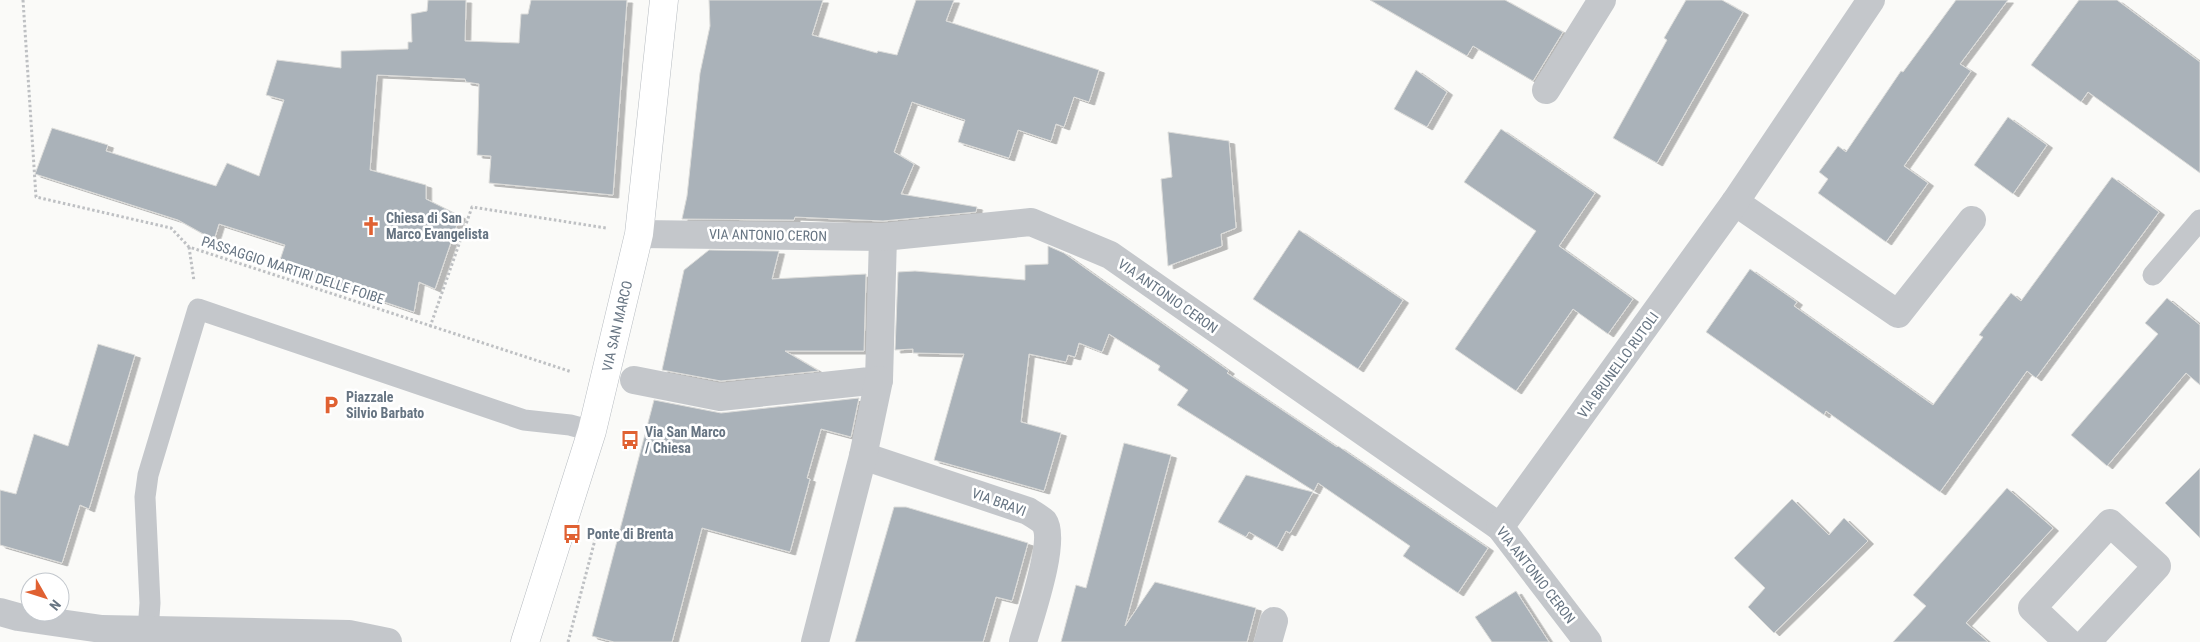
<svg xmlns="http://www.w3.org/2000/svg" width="2200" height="642" font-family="'Roboto Condensed',sans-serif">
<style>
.building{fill:#aab2b9;stroke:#dcdcda;filter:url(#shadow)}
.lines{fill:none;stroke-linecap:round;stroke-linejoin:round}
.secondary-casing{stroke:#b6bbc0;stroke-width:29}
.path{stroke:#bec0c3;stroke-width:3;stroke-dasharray:2.5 2.5;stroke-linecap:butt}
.service{stroke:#c4c7cb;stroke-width:21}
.pedestrian{stroke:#c4c7cb;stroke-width:28}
.minor{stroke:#c4c7cb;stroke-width:28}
.secondary{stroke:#fff;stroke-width:28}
.labels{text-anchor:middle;stroke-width:5;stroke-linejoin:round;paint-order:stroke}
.poi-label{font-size:14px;font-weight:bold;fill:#667482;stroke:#fff;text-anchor:start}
.street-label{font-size:14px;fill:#667482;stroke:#fff}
</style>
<defs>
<filter id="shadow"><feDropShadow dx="5.5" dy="3" stdDeviation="0" flood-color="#0004"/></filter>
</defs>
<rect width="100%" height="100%" fill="#fafaf8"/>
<g class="building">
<path d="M 428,0 L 466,0 L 465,41 L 519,43 L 521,14 L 528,14 L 531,0 L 627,0 L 613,195 L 489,183 L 491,156 L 477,155 L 479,84 L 466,82 L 465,79 L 377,75 L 370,170 L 426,185 L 426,199 L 460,216 L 435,289 L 419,282 L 414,312 L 278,266 L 285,245 L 219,224 L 214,240 L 178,220 L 35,174 L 52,128 L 108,145 L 106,151 L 216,186 L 227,163 L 259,176 L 284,100 L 266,95 L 277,60 L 341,68 L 341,51 L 408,49 L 408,42 L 412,42 L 411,14 L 427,11 Z"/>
<path d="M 709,0 L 823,0 L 812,35 L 877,53 L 878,51 L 897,55 L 916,0 L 954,0 L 946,21 L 1099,70 L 1089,102 L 1074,97 L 1064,127 L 1056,124 L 1051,141 L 1018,130 L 1009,158 L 958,142 L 965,120 L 912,102 L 894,152 L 914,164 L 901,194 L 977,207 L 976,212 L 883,221 L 795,217 L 794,220 L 682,219 L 687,196 L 700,73 L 710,26 Z"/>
<path d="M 1370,0 L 1505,0 L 1563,32 L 1533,81 L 1473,46 L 1467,56 Z"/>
<path d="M 1686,0 L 1722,0 L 1743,12 L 1657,163 L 1613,138 L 1667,40 L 1664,38 Z"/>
<path d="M 1956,0 L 2008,0 L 1960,64 L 1971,71 L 1904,166 L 1928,183 L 1886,242 L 1818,193 L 1828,179 L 1819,172 L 1838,146 L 1846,152 L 1901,71 L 1903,72 Z"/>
<path d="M 2079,0 L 2117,0 L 2200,62 L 2200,173 L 2088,92 L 2081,102 L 2031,65 Z"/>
<path d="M 1416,70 L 1447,92 L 1427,127 L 1394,109 Z"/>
<path d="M 2008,117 L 2047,145 L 2013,194 L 1974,165 Z"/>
<path d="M 1501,129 L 1595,193 L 1559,246 L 1633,299 L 1608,334 L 1573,309 L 1516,391 L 1455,349 L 1536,231 L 1464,182 Z"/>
<path d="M 1168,132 L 1229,141 L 1236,228 L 1221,234 L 1222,246 L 1168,266 L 1161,179 L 1172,177 Z"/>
<path d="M 2112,177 L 2159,212 L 2036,378 L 2027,371 L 1940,492 L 1826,411 L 1824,415 L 1706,332 L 1750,269 L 1797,302 L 1794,306 L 1933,405 L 1983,337 L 1979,335 L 2011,293 L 2021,301 Z"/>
<path d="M 1299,230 L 1403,300 L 1358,369 L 1253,299 Z"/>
<path d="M 1048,246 L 1064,253 L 1229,371 L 1227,373 L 1337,447 L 1338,446 L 1488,548 L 1458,593 L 1403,556 L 1410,546 L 1318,483 L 1314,491 L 1177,405 L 1188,390 L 1158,370 L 1160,366 L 1109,334 L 1102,352 L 1079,343 L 1075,357 L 1068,355 L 1066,362 L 1029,354 L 1021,422 L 1061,433 L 1044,491 L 934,460 L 964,354 L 913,353 L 913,349 L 895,350 L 898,272 L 915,271 L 1025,280 L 1025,265 L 1048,264 Z"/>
<path d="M 709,250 L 779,251 L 772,279 L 866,274 L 864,351 L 785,351 L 819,371 L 721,381 L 662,370 L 684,270 Z"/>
<path d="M 2167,298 L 2200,325 L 2200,385 L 2186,373 L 2107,466 L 2071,435 L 2158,334 L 2145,323 Z"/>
<path d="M 98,344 L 135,355 L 89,509 L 80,505 L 62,563 L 0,545 L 0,490 L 16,494 L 34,434 L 68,446 Z"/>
<path d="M 859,398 L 851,437 L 821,429 L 807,478 L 810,479 L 790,552 L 702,528 L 672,642 L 614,642 L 592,636 L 654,400 L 721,413 Z"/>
<path d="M 1124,443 L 1171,455 L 1125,626 L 1155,582 L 1256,608 L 1247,642 L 1061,642 L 1076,585 L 1086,588 Z"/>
<path d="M 2200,468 L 2200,538 L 2165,503 Z"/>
<path d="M 1246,475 L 1313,492 L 1290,533 L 1286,531 L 1277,548 L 1249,532 L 1246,537 L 1218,522 Z"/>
<path d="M 2007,488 L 2053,528 L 1966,623 L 1988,642 L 1893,642 L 1926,606 L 1913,595 Z"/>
<path d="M 1792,499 L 1829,535 L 1844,518 L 1868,541 L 1774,633 L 1748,607 L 1765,588 L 1734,558 Z"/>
<path d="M 894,507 L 906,507 L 1028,543 L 1012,601 L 996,597 L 983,642 L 855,642 Z"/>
<path d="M 1516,591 L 1549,642 L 1492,642 L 1475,617 Z"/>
</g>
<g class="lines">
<g class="secondary-casing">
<path id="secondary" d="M 525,642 L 592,431 L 639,234 L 664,0"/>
</g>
<g class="path">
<path d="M 23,0 L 36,197 L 171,228 L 189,247 L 572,372"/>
<path d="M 189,247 L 194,281"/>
<path d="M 430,327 L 472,207 L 606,228"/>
<path d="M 568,642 L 596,536"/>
</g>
<g class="service">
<path d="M 2153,275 L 2200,220"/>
<path d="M 148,631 L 150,603 L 145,497 L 148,475 L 198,309 L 524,420 L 570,425 L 592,431"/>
</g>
<path class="pedestrian" d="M 634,380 L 720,397 L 879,380 L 883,237"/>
<g class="minor">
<path d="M 1546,90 L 1602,0"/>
<path d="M 1735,202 L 1898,314 L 1972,220"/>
<path d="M 639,234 L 883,237 L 1031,222 L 1110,255 L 1500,527 L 1588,642"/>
<path d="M 863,456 L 1028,511 C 1033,514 1040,518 1044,522 C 1057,540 1029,620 1023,642"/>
<path d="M 1500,527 L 1735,202 L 1871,0"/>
<path d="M 0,612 L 18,617 L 102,629 L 349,634 L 388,642"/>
<path d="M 815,642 L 863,456 L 879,380"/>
<path d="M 1268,642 L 1274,621"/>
<path d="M 2068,642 L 2032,608 L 2110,523 L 2157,566 L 2087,642"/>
</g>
<use href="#secondary" class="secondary"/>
</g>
<defs>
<g id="church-bare" transform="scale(1.5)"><path d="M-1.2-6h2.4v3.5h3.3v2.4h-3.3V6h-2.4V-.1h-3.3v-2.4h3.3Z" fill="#e06132" stroke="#fff" stroke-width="2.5" paint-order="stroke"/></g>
<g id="parking-bare" transform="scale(1.5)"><path d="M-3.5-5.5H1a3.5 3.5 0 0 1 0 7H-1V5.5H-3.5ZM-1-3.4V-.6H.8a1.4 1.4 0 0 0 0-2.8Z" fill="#e06132" stroke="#fff" stroke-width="2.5" paint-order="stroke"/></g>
<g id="bus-bare" transform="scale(1.5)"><path d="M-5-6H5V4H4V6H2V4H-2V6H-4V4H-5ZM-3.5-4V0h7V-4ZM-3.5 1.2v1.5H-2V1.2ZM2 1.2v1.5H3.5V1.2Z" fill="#e06132" stroke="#fff" stroke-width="2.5" paint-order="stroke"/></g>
</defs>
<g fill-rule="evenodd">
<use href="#church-bare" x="371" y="226"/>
<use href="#parking-bare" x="331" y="405"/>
<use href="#bus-bare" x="630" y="440"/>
<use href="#bus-bare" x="572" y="534"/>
</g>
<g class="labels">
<g class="poi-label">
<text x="386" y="223">Chiesa di San<tspan x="386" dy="16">Marco Evangelista</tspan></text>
<text x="346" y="402">Piazzale<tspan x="346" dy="16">Silvio Barbato</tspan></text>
<text x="645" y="437">Via San Marco<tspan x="645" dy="16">/ Chiesa</tspan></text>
<text x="587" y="539">Ponte di Brenta</text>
</g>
<g class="street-label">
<text transform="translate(768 235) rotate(1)" y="5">VIA ANTONIO CERON</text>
<text transform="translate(293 270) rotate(18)" y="5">PASSAGGIO MARTIRI DELLE FOIBE</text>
<text transform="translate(1168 296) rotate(35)" y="5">VIA ANTONIO CERON</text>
<text transform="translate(617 326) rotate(-77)" y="5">VIA SAN MARCO</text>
<text transform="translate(1618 365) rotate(-54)" y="5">VIA BRUNELLO RUTOLI</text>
<text transform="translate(999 502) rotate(20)" y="5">VIA BRAVI</text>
<text transform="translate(1536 575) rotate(52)" y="5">VIA ANTONIO CERON</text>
</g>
</g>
<g transform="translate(45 597) rotate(129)"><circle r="24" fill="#ffffff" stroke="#c2c7cd"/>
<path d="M0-4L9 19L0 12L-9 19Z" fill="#e06132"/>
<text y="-8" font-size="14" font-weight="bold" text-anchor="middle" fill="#667482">N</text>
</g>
</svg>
